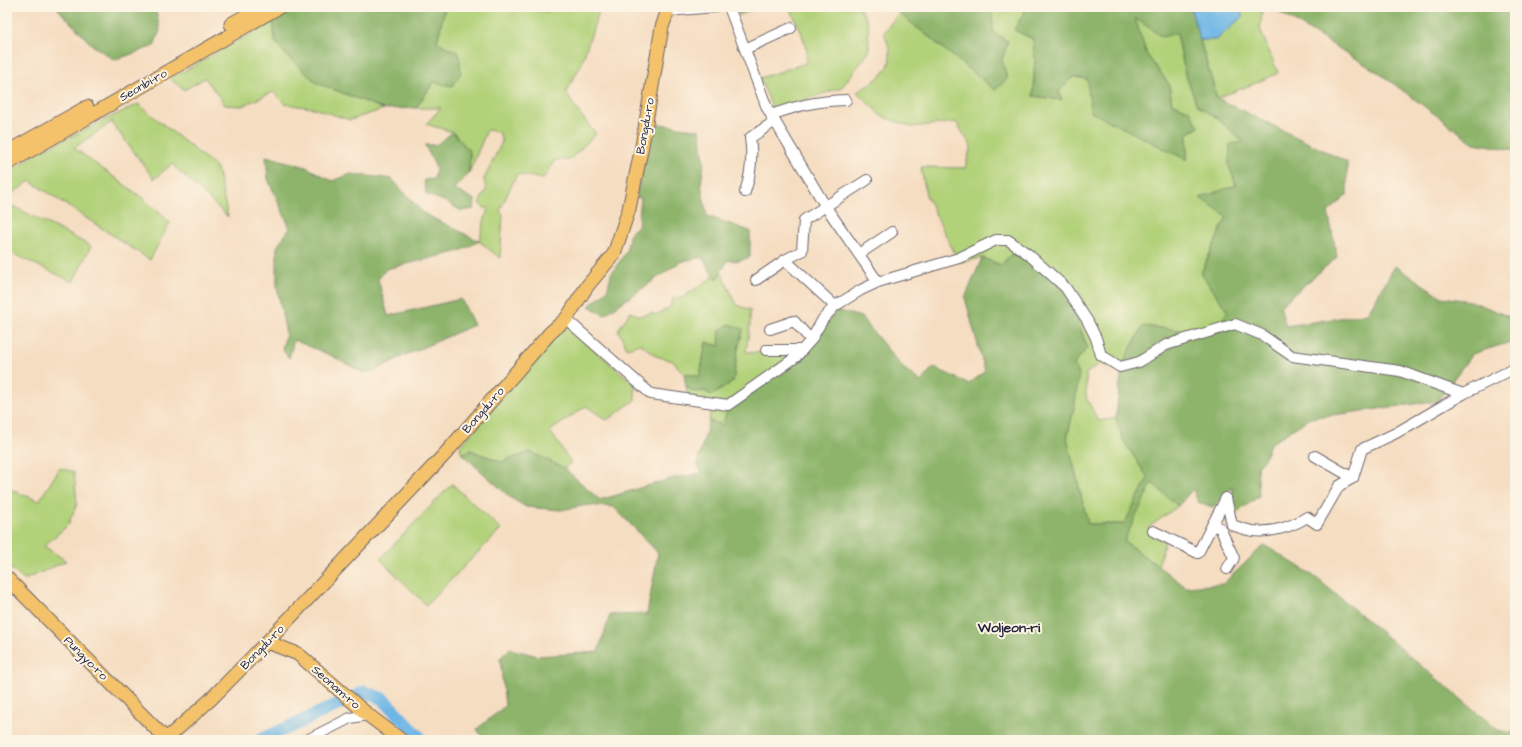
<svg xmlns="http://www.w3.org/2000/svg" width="1522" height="747" font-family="'Architects Daughter',sans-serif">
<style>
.green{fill:#b2d27a;stroke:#6a7a5a}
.forest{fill:#8db46a;stroke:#586b52}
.water{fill:#6db6e5;stroke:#486c90}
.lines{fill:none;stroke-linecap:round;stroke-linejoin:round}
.river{stroke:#6db6e5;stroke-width:13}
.minor-casing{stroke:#6c636a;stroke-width:12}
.major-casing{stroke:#6c636a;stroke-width:15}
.minor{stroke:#fff;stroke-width:10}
.major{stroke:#f3c26a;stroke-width:13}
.labels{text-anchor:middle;stroke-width:4;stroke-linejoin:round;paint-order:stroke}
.street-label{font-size:12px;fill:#22223b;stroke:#fcf5e5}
.quarter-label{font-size:14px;font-weight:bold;fill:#22223b;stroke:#fcf5e5}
</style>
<rect width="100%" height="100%" fill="#fcf5e5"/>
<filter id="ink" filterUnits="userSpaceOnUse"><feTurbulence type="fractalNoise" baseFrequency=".025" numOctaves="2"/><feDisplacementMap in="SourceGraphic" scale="8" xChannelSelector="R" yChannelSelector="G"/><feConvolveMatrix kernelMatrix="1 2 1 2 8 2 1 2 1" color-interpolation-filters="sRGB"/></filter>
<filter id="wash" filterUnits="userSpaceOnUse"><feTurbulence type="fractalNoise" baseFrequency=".012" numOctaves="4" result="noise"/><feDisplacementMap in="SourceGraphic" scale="16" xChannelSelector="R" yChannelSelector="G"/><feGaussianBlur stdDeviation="0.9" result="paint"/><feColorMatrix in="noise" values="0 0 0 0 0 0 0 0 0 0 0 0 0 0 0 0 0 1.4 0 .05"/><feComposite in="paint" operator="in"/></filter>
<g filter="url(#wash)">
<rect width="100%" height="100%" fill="#f5ddc1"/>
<g class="green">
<path d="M 445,7 L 513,7 L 547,12 L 550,7 L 588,7 L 599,11 L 581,65 L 566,92 L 574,106 L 596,134 L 569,160 L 555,160 L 543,179 L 517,174 L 500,210 L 503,216 L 500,258 L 479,241 L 488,208 L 484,208 L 479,203 L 486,190 L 484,179 L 502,142 L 499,132 L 487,130 L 469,173 L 470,152 L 453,132 L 426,124 L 441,108 L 416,108 L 434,82 L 459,53 L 437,42 Z"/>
<path d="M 736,7 L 759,7 L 739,15 Z"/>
<path d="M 789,7 L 859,7 L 868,22 L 869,52 L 841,88 L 773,110 L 760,78 L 806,63 L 807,51 L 801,31 Z"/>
<path d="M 992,7 L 1024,7 L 1025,11 L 1014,30 L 1033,39 L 1035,53 L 1033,96 L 1062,100 L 1059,91 L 1073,77 L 1088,79 L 1187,160 L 1187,134 L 1199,127 L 1190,111 L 1172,103 L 1169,84 L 1147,55 L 1134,18 L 1177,33 L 1185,73 L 1197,105 L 1214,116 L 1245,142 L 1229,165 L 1236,185 L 1227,216 L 1201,273 L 1228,312 L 1207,333 L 1124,360 L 1122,372 L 1101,363 L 1086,373 L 1086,397 L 1098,421 L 1116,418 L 1123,440 L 1152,482 L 1178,506 L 1148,528 L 1165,541 L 1158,566 L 1124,541 L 1124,524 L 1088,524 L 1067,438 L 1075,403 L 1074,364 L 1087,347 L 1065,282 L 1001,265 L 982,258 L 959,262 L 926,195 L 921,167 L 965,168 L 971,146 L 956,122 L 911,127 L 881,116 L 857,92 C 867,86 887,75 889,63 C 892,53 887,41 884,32 L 899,13 L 995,90 L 1007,79 L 1002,60 L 1008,41 L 993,33 Z"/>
<path d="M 1241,7 L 1263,7 L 1260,29 L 1278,73 L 1256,83 L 1217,98 L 1200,40 L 1216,40 L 1242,17 Z"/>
<path d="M 273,21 L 275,41 L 289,58 L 317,83 L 384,109 L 350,120 L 313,108 L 285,104 L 273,92 L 242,106 L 225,105 L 205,78 L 184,90 L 170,79 Z"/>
<path d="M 138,104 L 217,168 L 228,217 L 172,164 L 154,179 L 112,123 L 113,121 L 74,148 L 140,196 L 170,222 L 150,260 L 30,181 L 7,197 L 7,173 L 39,152 Z"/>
<path d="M 7,203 L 91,246 L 73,282 L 7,251 Z"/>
<path d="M 721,272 L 737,305 L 750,310 L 750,326 L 746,352 L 794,355 L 723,425 L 709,421 L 711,408 L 689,401 L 686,386 L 694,392 L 704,391 L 712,395 L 733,382 L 737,353 L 743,329 L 719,346 L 706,342 L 700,376 L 684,374 L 673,361 L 656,356 L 641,344 L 627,348 L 618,330 L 630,312 L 640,316 L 652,313 L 656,315 L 670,307 L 673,298 L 682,298 L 714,276 L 717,280 Z"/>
<path d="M 566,325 L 635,385 L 635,400 L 607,420 L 586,406 L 550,431 L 571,463 L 564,468 L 530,452 L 501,462 L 470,450 L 462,454 L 460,447 Z"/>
<path d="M 60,468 L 74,472 L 77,504 L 68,525 L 44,546 L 66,561 L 24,580 L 7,566 L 7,488 L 39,501 Z"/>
<path d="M 452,484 L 501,529 L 426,605 L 380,559 Z"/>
</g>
<g class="forest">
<path d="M 56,7 L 155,7 L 160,30 L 154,46 L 115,60 L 92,45 Z"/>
<path d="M 290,7 L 445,7 L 437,42 L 459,53 L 461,73 L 452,86 L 433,82 L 416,108 L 384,109 L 317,83 L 289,58 L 275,41 L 273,21 Z"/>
<path d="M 895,7 L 992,7 L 993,32 L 1008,41 L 1002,60 L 1007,79 L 995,90 L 899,13 Z"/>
<path d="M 1024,7 L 1189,7 L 1191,10 L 1217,98 L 1347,162 L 1347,195 L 1328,212 L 1337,257 L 1280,306 L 1286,326 L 1367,314 L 1395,266 L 1442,297 L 1471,301 L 1515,319 L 1515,338 L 1514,341 L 1472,354 L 1437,401 L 1310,418 L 1270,444 L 1264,459 L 1257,467 L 1259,496 L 1234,515 L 1232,487 L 1213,507 L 1198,502 L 1193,489 L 1178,506 L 1152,483 L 1124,541 L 1186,587 L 1223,584 L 1264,545 L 1314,576 L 1498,730 L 1515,733 L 1515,740 L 484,740 L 477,729 L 505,706 L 500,658 L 510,649 L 538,656 L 598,652 L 610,615 L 647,614 L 658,553 L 614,507 L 587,505 L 561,510 L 526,507 L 511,498 L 462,454 L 470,450 L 501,462 L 530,452 L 564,468 L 600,500 L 670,479 L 702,473 L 697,464 L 709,421 L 723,425 L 727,408 L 810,346 L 836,310 L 861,317 L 903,368 L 921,382 L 933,367 L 969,384 L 985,371 L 965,298 L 982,258 L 1001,265 L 1013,252 L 1064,274 L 1065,282 L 1087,348 L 1074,364 L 1079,374 L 1075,403 L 1067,438 L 1088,524 L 1124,524 L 1148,478 L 1123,440 L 1116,418 L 1119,388 L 1124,361 L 1143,326 L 1207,333 L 1228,312 L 1201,273 L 1227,216 L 1200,198 L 1236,185 L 1229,165 L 1230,144 L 1244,142 L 1214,116 L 1197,105 L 1185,73 L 1177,33 L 1162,37 L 1135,18 L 1147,55 L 1169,84 L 1172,103 L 1190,111 L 1199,127 L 1187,134 L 1187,160 L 1091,112 L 1087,79 L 1073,77 L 1059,91 L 1062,100 L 1033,96 L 1035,61 L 1033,39 L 1014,30 L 1025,11 Z"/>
<path d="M 1271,7 L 1515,7 L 1515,150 L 1474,143 L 1379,73 Z"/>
<path d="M 652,123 L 700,130 L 704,162 L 701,184 L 707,216 L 750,231 L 750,257 L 739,261 L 728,260 L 716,280 L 702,257 L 680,262 L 604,315 L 589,306 L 607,291 L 611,274 L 626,252 L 630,233 L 638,226 L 641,198 L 636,197 Z"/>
<path d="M 453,132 L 470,152 C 469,172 470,176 453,189 L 475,200 L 474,209 L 462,211 L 444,201 L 426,194 L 424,180 L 434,179 L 436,168 L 425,145 L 436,145 Z"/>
<path d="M 266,156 L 306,167 L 332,181 L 351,174 L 392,179 L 423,213 L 479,241 L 460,251 L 386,269 L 378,279 L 388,316 L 461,299 L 474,325 L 399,358 L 374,371 L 363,373 L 330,355 L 294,340 L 289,358 L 282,349 L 286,334 L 277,287 L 277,247 L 290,228 L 268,179 Z"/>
<path d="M 729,324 L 743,329 L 737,353 L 733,382 L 712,395 L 704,391 L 694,392 L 686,386 L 684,374 L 700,376 L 706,342 L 719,346 L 720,330 Z"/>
</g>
<path class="water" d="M 1189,7 L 1241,7 L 1242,17 L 1216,40 L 1200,40 L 1191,10 Z"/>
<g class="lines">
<path class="river" d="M 261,740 L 365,692 L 383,699 L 422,740"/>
</g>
</g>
<g filter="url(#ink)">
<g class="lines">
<g class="minor-casing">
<g id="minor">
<path d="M 729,7 L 767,108 L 826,207 L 878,282"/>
<path d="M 668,11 L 715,7"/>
<path d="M 745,49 L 791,28"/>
<path d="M 771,115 C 799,105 817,101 846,100"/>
<path d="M 745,192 C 751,174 753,157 750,138 L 775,121"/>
<path d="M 859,254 L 892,232"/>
<path d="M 785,260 L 802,251 L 804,220 L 867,180"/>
<path d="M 756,280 L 785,260 L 835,306"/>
<path d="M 566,319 L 651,394 L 728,405 L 796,357 L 811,340 L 823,319 L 835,306 L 861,290 L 878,282 L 959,258 L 996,240 L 1008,240 L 1028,254 L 1065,287 L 1087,320 L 1096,338 L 1101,355 L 1120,367 L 1139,362 L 1166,345 L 1235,324 L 1262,335 L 1292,356 L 1400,371 L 1463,394 L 1515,368"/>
<path d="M 770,329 L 794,321 L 811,340"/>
<path d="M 766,350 L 802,350"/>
<path d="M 1315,456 L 1353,478"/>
<path d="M 1212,525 L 1220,528 L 1234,558 L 1227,569"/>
<path d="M 1153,531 L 1198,553 L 1226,498 L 1232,525 C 1238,527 1246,530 1253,531 C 1271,533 1292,527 1307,517 L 1317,524 L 1339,486 L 1353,478 L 1362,449 L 1396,433 L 1463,394"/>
<path d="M 307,740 L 350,718 L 368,715"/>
</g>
</g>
<g class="major-casing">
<g id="major">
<path d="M 231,24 L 261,7"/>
<path d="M 7,152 L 87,107"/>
<path d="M 7,164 L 279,7"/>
<path d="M 7,578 L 166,739 L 210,700 L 267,642 L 445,454 L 550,333 L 566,319 L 588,285 L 614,254 L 629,209 L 642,146 L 662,27 L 669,7"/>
<path d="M 267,642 L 298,654 L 368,715 L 401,740"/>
</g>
</g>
<use href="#minor" class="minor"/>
<use href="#major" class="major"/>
</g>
</g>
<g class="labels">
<g class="street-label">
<text transform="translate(143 85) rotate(-30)" y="4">Seonbi-ro</text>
<text transform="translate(645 126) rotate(-80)" y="4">Bongdu-ro</text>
<text transform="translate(483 410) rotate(-49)" y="4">Bongdu-ro</text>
<text transform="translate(262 647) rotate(-46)" y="4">Bongdu-ro</text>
<text transform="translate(86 658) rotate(45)" y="4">Pungyo-ro</text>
<text transform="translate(336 687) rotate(41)" y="4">Seonam-ro</text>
</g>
<g class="quarter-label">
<text x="1009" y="632">Woljeon-ri</text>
</g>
</g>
<rect width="1522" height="747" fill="none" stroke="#fcf5e5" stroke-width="24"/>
</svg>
